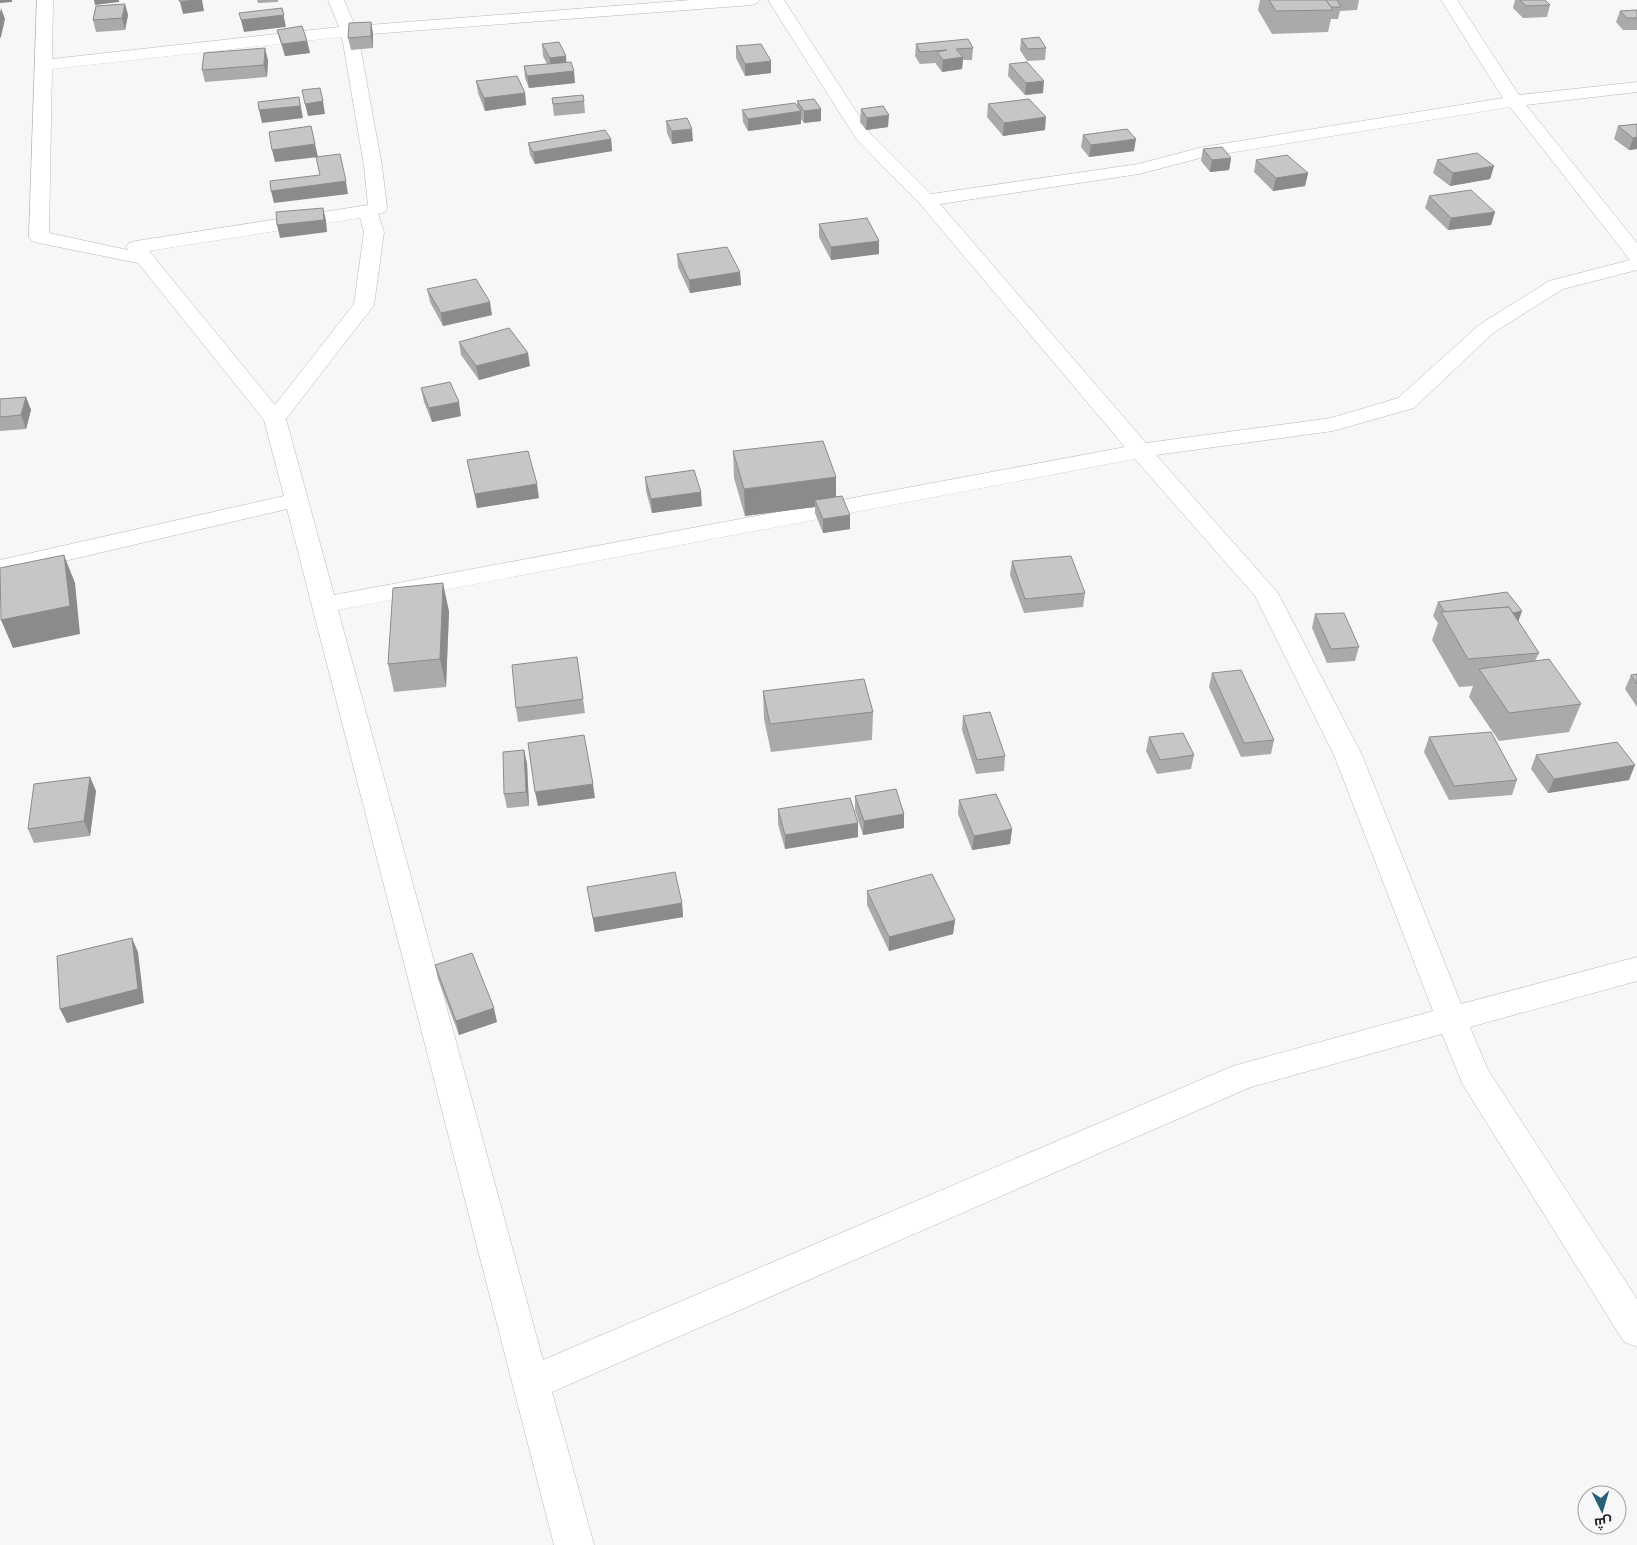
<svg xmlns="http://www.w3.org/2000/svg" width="1637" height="1545" font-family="'Archivo Narrow',Cairo,sans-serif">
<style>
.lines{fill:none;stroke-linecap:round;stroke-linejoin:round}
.minor-casing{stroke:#b7b7b9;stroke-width:1}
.minor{fill:#fff;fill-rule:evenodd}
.wall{fill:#acaaa9}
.shaded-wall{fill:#8c8b8a}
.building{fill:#c8c6c5;stroke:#8c8b8a}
</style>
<rect width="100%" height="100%" fill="#f7f7f9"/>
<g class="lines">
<g class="minor-casing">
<path id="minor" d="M 37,0 L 53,0 L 52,59 L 339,27 L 328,0 L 344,0 L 355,26 L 691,0 L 760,0 L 757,3 L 752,5 L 358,35 L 382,166 L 387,208 L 385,212 L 378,214 L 384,232 L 374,305 L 286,419 L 334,595 L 1125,447 L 920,204 L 857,140 L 768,0 L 784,0 L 870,133 L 931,194 L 1138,164 L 1203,147 L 1503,98 L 1441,0 L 1457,0 L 1519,95 L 1637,82 L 1637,92 L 1526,105 L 1637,243 L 1637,270 L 1563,289 L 1493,333 L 1414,408 L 1333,431 L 1156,455 L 1278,593 L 1362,755 L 1461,1004 L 1637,957 L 1637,981 L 1470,1027 L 1488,1070 L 1637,1299 L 1637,1347 L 1624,1342 L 1463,1085 L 1442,1034 L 1251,1087 L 552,1392 L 594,1545 L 554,1545 L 287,509 L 0,576 L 0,560 L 284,496 L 264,420 L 138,263 L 39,243 L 32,241 L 29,237 ZM 342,37 L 364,166 L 368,205 L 136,241 L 129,243 L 126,247 L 128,250 L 49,233 L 52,69 ZM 1510,107 L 1630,260 L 1549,281 L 1479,325 L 1398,398 L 1331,418 L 1146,443 L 940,204 L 1139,174 L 1204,157 ZM 360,218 L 364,232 L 354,304 L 275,405 L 149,251 ZM 1135,459 L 1255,596 L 1334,755 L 1433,1011 L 1233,1066 L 543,1360 L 338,610 Z"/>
</g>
<use href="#minor" class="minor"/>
</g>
<g class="wall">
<path d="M 257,0 L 278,0 L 278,2 L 258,3 Z"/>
<path d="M 1260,0 L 1359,0 L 1357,10 L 1340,11 L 1338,19 L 1331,19 L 1328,32 L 1272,34 L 1258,10 Z"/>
<path d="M 1515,0 L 1545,0 L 1550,5 L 1547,17 L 1523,18 L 1513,8 Z"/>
<path d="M 125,4 L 128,15 L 125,30 L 96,32 L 93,20 Z"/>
<path d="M 1637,10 L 1637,30 L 1623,30 L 1616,22 L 1620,11 Z"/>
<path d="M 371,22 L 373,34 L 373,48 L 351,50 L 348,38 Z"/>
<path d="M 277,30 L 307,41 L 310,53 L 285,56 L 280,41 Z"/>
<path d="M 1021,39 L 1046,48 L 1045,60 L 1027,61 L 1020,50 Z"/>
<path d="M 542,44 L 566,56 L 566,62 L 575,83 L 529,88 L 525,78 L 524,66 L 547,64 L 543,56 Z"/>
<path d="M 916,44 L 973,48 L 972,60 L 963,60 L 962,69 L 942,72 L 936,64 L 936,63 L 920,64 L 915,56 Z"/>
<path d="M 736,46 L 771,73 L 745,76 L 736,58 Z"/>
<path d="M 268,60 L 267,77 L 205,82 L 202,70 Z"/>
<path d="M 1009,64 L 1043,93 L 1025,95 L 1008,76 Z"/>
<path d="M 476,81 L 525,93 L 526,105 L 485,111 L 478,93 Z"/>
<path d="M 552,98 L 584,101 L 585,113 L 554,116 Z"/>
<path d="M 797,101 L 821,121 L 804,123 L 801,119 L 801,124 L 748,131 L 743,122 L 742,110 L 797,106 Z"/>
<path d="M 988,104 L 1045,130 L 1003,136 L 987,117 Z"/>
<path d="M 861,109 L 888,127 L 866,130 L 860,122 Z"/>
<path d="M 666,121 L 693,141 L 672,144 L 667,133 Z"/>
<path d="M 1637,124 L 1637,149 L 1629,150 L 1614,139 L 1618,126 Z"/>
<path d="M 1083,135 L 1134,151 L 1089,157 L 1081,147 Z"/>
<path d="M 611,139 L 612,151 L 535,164 L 530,155 L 528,143 Z"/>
<path d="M 1203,149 L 1231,158 L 1229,170 L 1210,172 L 1201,161 Z"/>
<path d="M 1256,160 L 1308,173 L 1305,186 L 1273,191 L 1254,172 Z"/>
<path d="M 1437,160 L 1494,166 L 1490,179 L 1450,186 L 1433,173 Z"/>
<path d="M 1429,196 L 1495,212 L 1491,225 L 1448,230 L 1425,208 Z"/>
<path d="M 819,224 L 879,241 L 879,254 L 831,260 L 819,237 Z"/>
<path d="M 677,254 L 740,272 L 741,285 L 690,293 L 678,267 Z"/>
<path d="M 427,289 L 492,315 L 443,326 L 430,302 Z"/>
<path d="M 459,342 L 530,366 L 479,380 L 461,355 Z"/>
<path d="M 421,388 L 461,416 L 432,422 L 424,402 Z"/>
<path d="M 26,397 L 31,410 L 26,429 L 0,431 L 0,399 Z"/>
<path d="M 733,451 L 836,497 L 850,529 L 823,533 L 815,513 L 815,507 L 745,516 L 734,478 Z"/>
<path d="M 467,460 L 539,498 L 477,508 Z"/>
<path d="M 645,477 L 702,506 L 652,513 L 646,491 Z"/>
<path d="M 1012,561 L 1085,593 L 1083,607 L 1024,613 L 1010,575 Z"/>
<path d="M 1438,602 L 1518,621 L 1539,653 L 1535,661 L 1581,704 L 1569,732 L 1499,741 L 1469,697 L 1473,686 L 1459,687 L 1432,640 L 1438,623 L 1433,616 Z"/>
<path d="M 449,611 L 446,687 L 394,692 L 388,664 Z"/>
<path d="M 1315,614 L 1359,647 L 1355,661 L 1327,663 L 1312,628 Z"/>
<path d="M 577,657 L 585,713 L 518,722 L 516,708 Z"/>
<path d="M 1212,673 L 1274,740 L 1271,754 L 1241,757 L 1209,687 Z"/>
<path d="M 1637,674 L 1637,707 L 1625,689 L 1631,675 Z"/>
<path d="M 763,691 L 873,712 L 872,740 L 771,752 L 764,719 Z"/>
<path d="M 963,716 L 1005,756 L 1004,771 L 976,774 L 962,730 Z"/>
<path d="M 1149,737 L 1194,755 L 1191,769 L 1157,774 L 1146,751 Z"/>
<path d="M 1429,737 L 1517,780 L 1512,795 L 1449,800 L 1424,752 Z"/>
<path d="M 524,750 L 527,764 L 529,806 L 507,808 L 504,794 Z"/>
<path d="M 1536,755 L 1629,780 L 1548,793 L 1531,769 Z"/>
<path d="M 90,777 L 96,791 L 90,836 L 34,843 L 28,829 Z"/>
<path d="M 855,796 L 904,828 L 863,835 L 855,810 Z"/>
<path d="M 959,800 L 1012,829 L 1010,844 L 972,850 L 958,814 Z"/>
<path d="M 778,809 L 858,823 L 858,837 L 785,849 L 778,824 Z"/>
<path d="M 587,887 L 682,903 L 683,917 L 595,932 Z"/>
<path d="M 867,891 L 955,920 L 953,934 L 889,951 L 867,905 Z"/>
<path d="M 435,965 L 497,1022 L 459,1035 L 438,979 Z"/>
</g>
<g class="shaded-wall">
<path d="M 0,0 L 12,0 L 12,2 L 0,3 Z"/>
<path d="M 94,0 L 119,0 L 119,2 L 95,5 Z"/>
<path d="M 195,0 L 202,0 L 204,11 L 183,14 L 180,2 Z"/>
<path d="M 125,4 L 128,15 L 125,30 L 122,18 Z"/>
<path d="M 1,8 L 5,19 L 1,37 L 0,38 L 0,13 Z"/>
<path d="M 282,8 L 286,27 L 244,32 L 241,20 Z"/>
<path d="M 371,22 L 373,34 L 373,48 L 371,36 Z"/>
<path d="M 307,41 L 310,53 L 285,56 L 282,44 Z"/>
<path d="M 265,48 L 268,60 L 267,77 L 264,65 Z"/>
<path d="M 566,56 L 567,68 L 551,70 L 550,58 Z"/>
<path d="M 963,57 L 962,69 L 942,72 L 943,60 Z"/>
<path d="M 771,61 L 771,73 L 745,76 L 745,64 Z"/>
<path d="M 574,71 L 575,83 L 529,88 L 527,76 Z"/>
<path d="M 1044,81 L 1043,93 L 1025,95 L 1026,83 Z"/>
<path d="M 525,93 L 526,105 L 485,111 L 484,98 Z"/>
<path d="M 299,97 L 303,118 L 262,123 L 259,110 Z"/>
<path d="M 323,101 L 325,114 L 308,116 L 305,104 Z"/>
<path d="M 821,109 L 821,121 L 804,123 L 804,111 Z"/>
<path d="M 801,111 L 801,124 L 748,131 L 748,119 Z"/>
<path d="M 889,115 L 888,127 L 866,130 L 867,118 Z"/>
<path d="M 1046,117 L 1045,130 L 1003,136 L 1004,123 Z"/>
<path d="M 311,126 L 318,157 L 275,162 L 272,150 Z"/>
<path d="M 692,129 L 693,141 L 672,144 L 672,131 Z"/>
<path d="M 1637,137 L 1637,149 L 1629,150 L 1633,138 Z"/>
<path d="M 611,139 L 612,151 L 535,164 L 533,152 Z"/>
<path d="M 1136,139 L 1134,151 L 1089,157 L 1091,145 Z"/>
<path d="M 1231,158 L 1229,170 L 1210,172 L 1212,160 Z"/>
<path d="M 1494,166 L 1490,179 L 1450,186 L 1453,173 Z"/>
<path d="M 1308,173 L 1305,186 L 1273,191 L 1276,178 Z"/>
<path d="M 346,181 L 348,194 L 274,203 L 271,191 Z"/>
<path d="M 323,208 L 326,220 L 327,232 L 280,238 L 277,225 Z"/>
<path d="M 1495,212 L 1491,225 L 1448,230 L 1451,218 Z"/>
<path d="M 879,241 L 879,254 L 831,260 L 831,247 Z"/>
<path d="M 740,272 L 741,285 L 690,293 L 689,280 Z"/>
<path d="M 490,302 L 492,315 L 443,326 L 441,313 Z"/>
<path d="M 528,353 L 530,366 L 479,380 L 476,366 Z"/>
<path d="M 26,397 L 31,410 L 26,429 L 21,415 Z"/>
<path d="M 459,402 L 461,416 L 432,422 L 429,408 Z"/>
<path d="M 836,477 L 836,504 L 815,500 L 815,507 L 745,516 L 744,489 Z"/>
<path d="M 537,484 L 539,498 L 477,508 L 475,494 Z"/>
<path d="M 701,492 L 702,506 L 652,513 L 651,499 Z"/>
<path d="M 850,515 L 850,529 L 823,533 L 823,519 Z"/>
<path d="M 64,555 L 75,583 L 80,634 L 13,648 L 1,620 Z"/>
<path d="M 443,583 L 449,611 L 446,687 L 440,659 Z"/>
<path d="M 1522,611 L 1517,625 L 1452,622 Z"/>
<path d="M 524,750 L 527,764 L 529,806 L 526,792 Z"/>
<path d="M 1635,765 L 1629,780 L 1548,793 L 1554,779 Z"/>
<path d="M 90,777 L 96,791 L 90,836 L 84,821 Z"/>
<path d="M 593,784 L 595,798 L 538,806 L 535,792 Z"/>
<path d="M 904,814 L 904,828 L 863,835 L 864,821 Z"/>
<path d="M 858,823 L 858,837 L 785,849 L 785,835 Z"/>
<path d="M 1012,829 L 1010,844 L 972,850 L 974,836 Z"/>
<path d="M 682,903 L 683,917 L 595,932 L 593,918 Z"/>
<path d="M 955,920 L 953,934 L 889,951 L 889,937 Z"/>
<path d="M 132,938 L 138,952 L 144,1003 L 67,1023 L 60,1009 Z"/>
<path d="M 494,1008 L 497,1022 L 459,1035 L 456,1021 Z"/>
</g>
<g class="building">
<path d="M 179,0 L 195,0 L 180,2 Z"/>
<path d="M 1269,0 L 1326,0 L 1333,10 L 1276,11 Z"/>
<path d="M 1326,0 L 1337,0 L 1341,7 L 1331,7 Z"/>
<path d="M 1520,0 L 1545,0 L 1550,5 L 1526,6 Z"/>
<path d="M 125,4 L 122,18 L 93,20 L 96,6 Z"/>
<path d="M 282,8 L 284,15 L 241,20 L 239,13 Z"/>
<path d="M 1637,10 L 1637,18 L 1627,18 L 1620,11 Z"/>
<path d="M 371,22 L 371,36 L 348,38 L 349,23 Z"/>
<path d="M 302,26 L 307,41 L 282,44 L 277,30 Z"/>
<path d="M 1039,37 L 1046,48 L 1028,49 L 1021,39 Z"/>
<path d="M 968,39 L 973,48 L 956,49 L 963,57 L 943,60 L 937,52 L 947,50 L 920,52 L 916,44 Z"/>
<path d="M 559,42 L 566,56 L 550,58 L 542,44 Z"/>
<path d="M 761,44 L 771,61 L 745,64 L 736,46 Z"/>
<path d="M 265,48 L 264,65 L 202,70 L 204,53 Z"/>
<path d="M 571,62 L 574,71 L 527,76 L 524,66 Z"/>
<path d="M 1027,62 L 1044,81 L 1026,83 L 1009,64 Z"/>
<path d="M 517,76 L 525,93 L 484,98 L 476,81 Z"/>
<path d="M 320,88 L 323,101 L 305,104 L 302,90 Z"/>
<path d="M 583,95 L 584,101 L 553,104 L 552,98 Z"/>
<path d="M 299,97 L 300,106 L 259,110 L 258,102 Z"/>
<path d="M 814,99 L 821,109 L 804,111 L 797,101 Z"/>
<path d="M 1029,99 L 1046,117 L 1004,123 L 988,104 Z"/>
<path d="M 795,103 L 801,111 L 748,119 L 742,110 Z"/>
<path d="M 883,106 L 889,115 L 867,118 L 861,109 Z"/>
<path d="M 687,118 L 692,129 L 672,131 L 666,121 Z"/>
<path d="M 1637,124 L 1637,137 L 1633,138 L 1618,126 Z"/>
<path d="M 311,126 L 315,144 L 272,150 L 269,132 Z"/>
<path d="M 1127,129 L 1136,139 L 1091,145 L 1083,135 Z"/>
<path d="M 605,130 L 611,139 L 533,152 L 528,143 Z"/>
<path d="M 1222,147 L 1231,158 L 1212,160 L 1203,149 Z"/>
<path d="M 1477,153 L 1494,166 L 1453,173 L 1437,160 Z"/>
<path d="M 340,154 L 346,181 L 271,191 L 270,181 L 320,175 L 316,157 Z"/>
<path d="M 1287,155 L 1308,173 L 1276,178 L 1256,160 Z"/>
<path d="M 1471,190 L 1495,212 L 1451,218 L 1429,196 Z"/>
<path d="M 323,208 L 324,220 L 277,225 L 276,212 Z"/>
<path d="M 867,218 L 879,241 L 831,247 L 819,224 Z"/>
<path d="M 727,247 L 740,272 L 689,280 L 677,254 Z"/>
<path d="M 476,279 L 490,302 L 441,313 L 427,289 Z"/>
<path d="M 509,328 L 528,353 L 476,366 L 459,342 Z"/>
<path d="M 450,382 L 459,402 L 429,408 L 421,388 Z"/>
<path d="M 26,397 L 21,415 L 0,417 L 0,399 Z"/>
<path d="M 823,441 L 836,477 L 744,489 L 733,451 Z"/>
<path d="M 528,451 L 537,484 L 475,494 L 467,460 Z"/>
<path d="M 694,470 L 701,492 L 651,499 L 645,477 Z"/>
<path d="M 842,496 L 850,515 L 823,519 L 815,500 Z"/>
<path d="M 64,555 L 70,606 L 1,620 L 0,568 Z"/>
<path d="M 1071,556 L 1085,593 L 1025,599 L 1012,561 Z"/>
<path d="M 443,583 L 440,659 L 388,664 L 393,588 Z"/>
<path d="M 1507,592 L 1522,611 L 1513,613 L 1509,607 L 1445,612 L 1438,602 Z"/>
<path d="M 1509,607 L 1539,653 L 1468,659 L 1441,612 Z"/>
<path d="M 1344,613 L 1359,647 L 1331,649 L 1315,614 Z"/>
<path d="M 577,657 L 583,699 L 516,708 L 512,665 Z"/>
<path d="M 1549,659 L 1581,704 L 1509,713 L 1479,669 Z"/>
<path d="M 1241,670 L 1274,740 L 1244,743 L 1212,673 Z"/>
<path d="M 1637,674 L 1637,684 L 1631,675 Z"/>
<path d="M 864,679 L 873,712 L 770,724 L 763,691 Z"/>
<path d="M 990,712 L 1005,756 L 977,760 L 963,716 Z"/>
<path d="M 1491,732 L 1517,780 L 1454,786 L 1429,737 Z"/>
<path d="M 1183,733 L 1194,755 L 1160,760 L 1149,737 Z"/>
<path d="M 584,735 L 593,784 L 535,792 L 528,743 Z"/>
<path d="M 1617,742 L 1635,765 L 1554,779 L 1536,755 Z"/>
<path d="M 524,750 L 526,792 L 504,794 L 503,752 Z"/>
<path d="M 90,777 L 84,821 L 28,829 L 34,784 Z"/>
<path d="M 896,789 L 904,814 L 864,821 L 855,796 Z"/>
<path d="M 996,794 L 1012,829 L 974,836 L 959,800 Z"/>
<path d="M 850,798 L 858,823 L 785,835 L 778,809 Z"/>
<path d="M 675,872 L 682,903 L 593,918 L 587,887 Z"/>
<path d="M 932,874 L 955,920 L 889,937 L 867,891 Z"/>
<path d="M 132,938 L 138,989 L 60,1009 L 57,956 Z"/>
<path d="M 472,953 L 494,1008 L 456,1021 L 435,965 Z"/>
</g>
<g transform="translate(1602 1510) rotate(175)"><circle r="24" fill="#f7f7f9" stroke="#a2a2a3"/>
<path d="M0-4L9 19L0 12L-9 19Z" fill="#256078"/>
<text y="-8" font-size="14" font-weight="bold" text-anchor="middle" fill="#222223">ش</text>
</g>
</svg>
